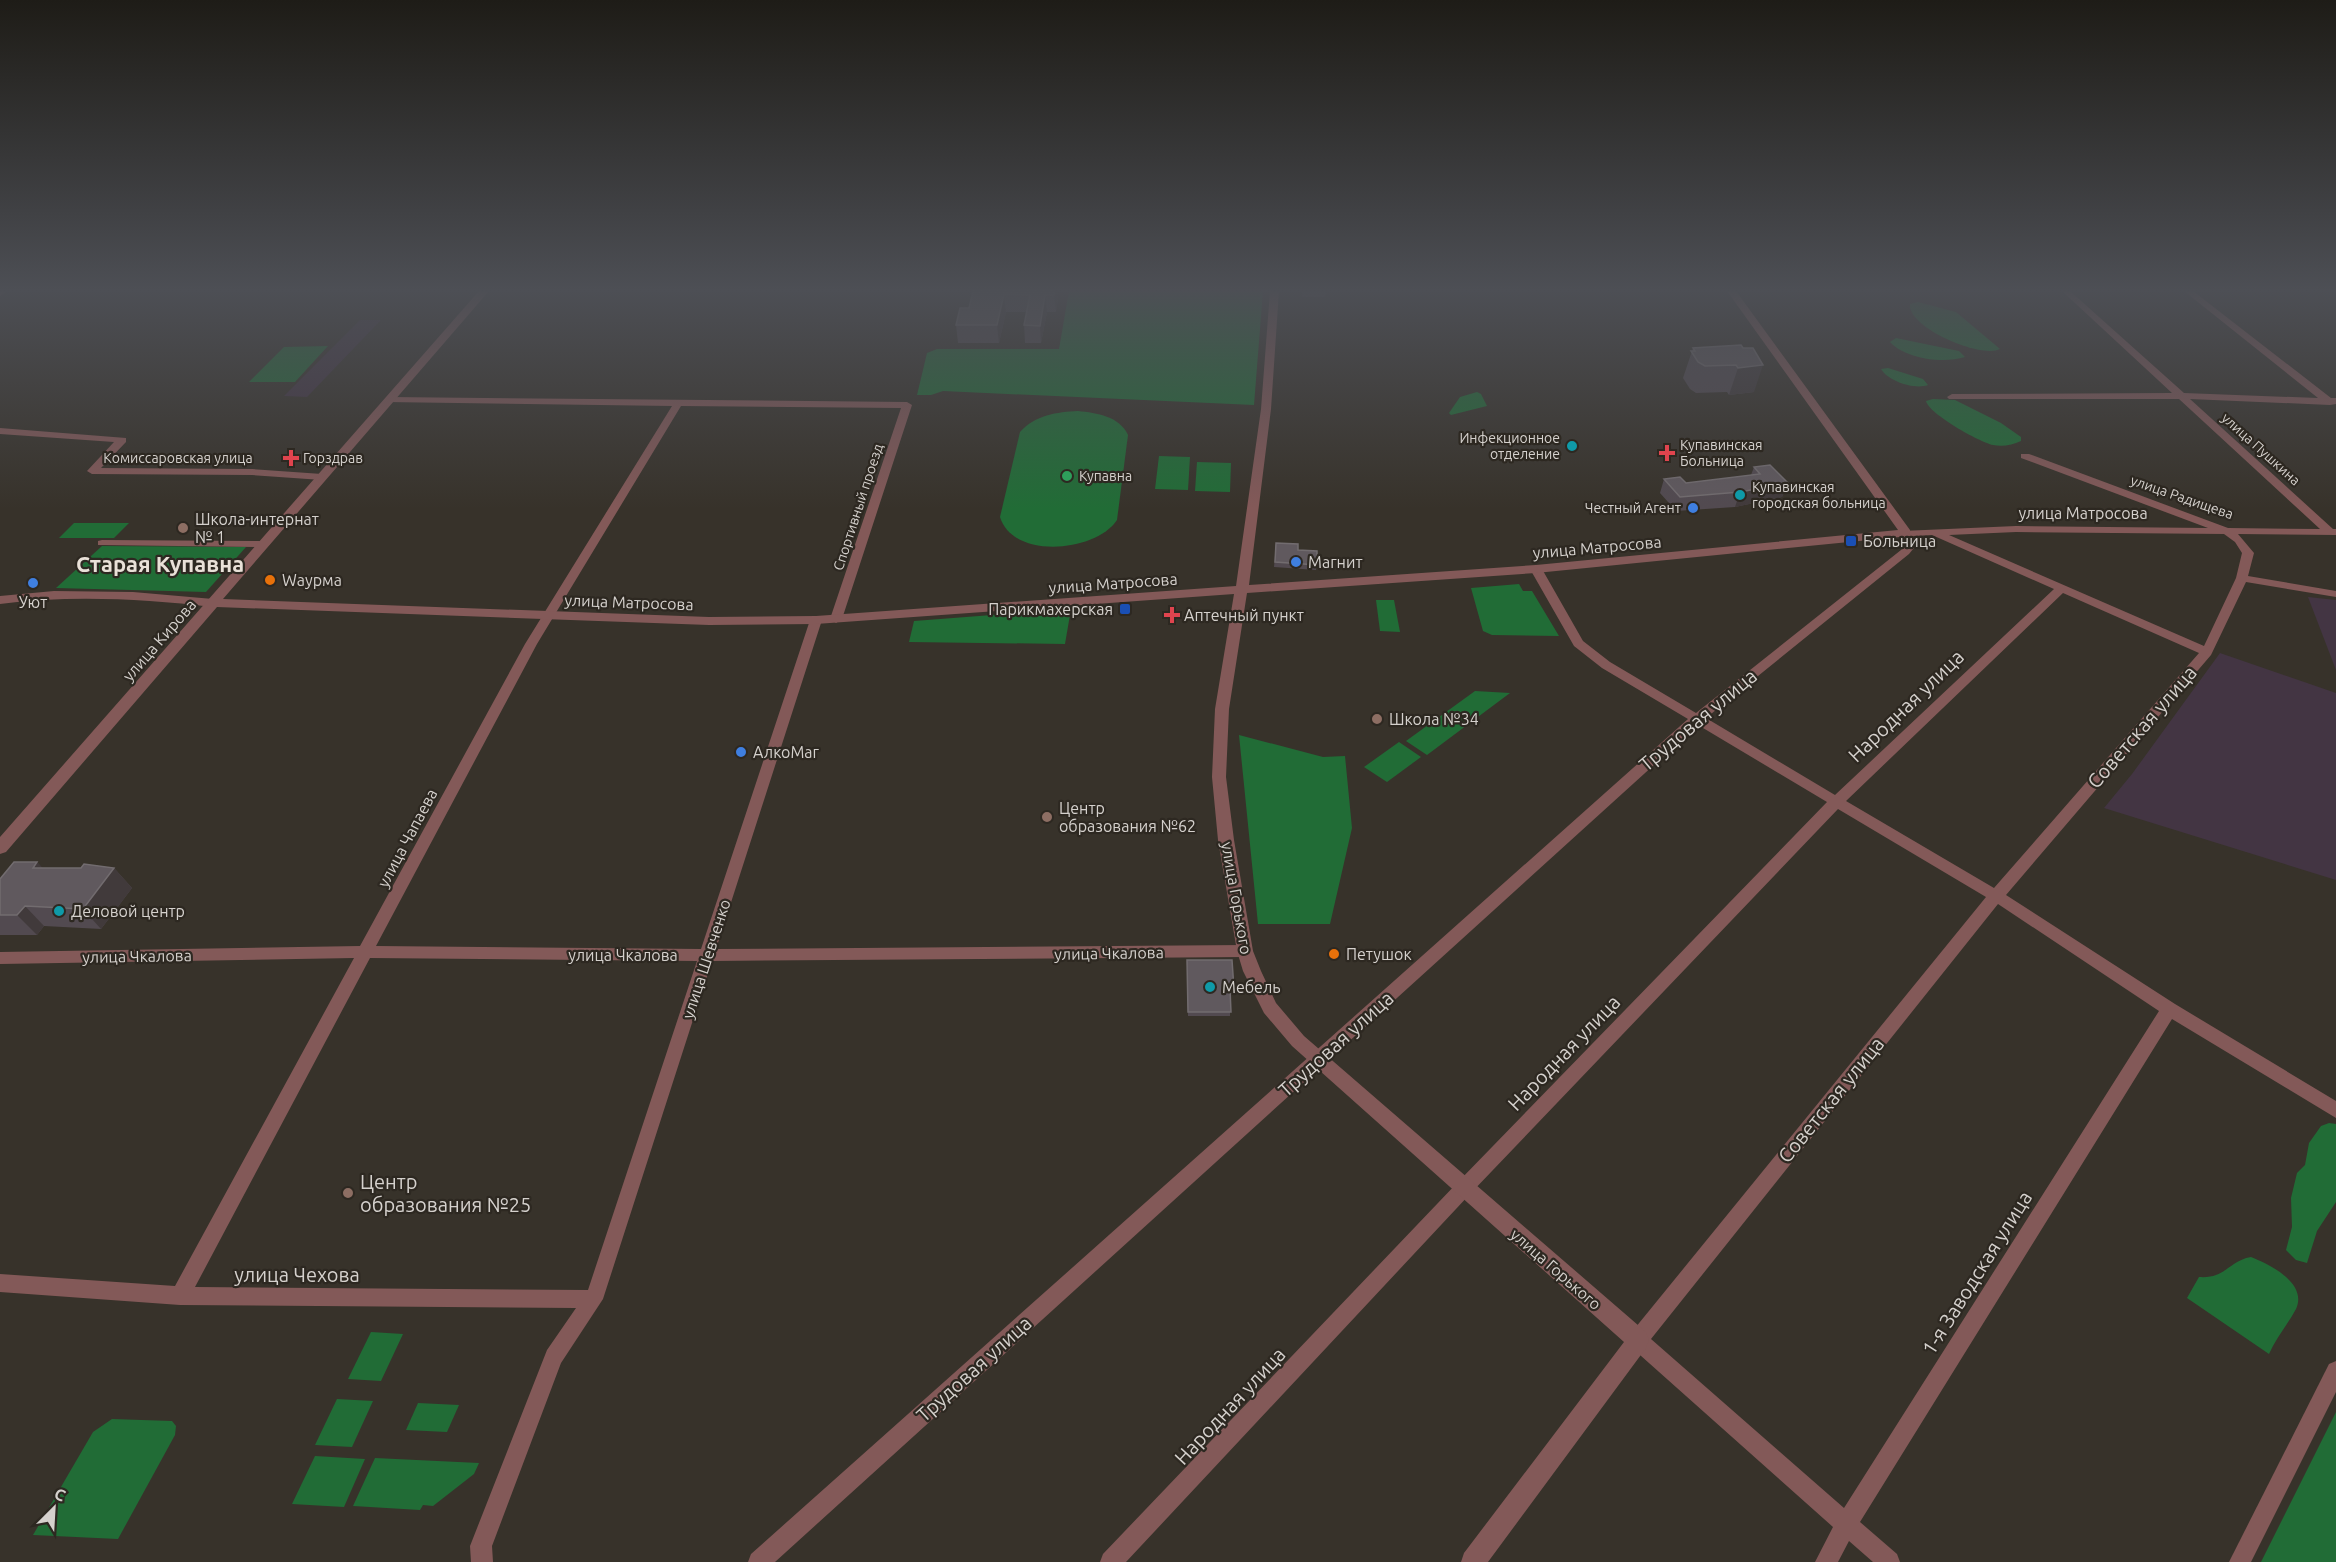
<svg xmlns="http://www.w3.org/2000/svg" width="2336" height="1562" font-family="Ubuntu,sans-serif">
<style>
.industrial{fill:#433543}
.green{fill:#216c36}
.lines{fill:none;stroke-linecap:round;stroke-linejoin:round}
.minor{fill:#835958;fill-rule:evenodd}
.tertiary{fill:#835958;fill-rule:evenodd}
.wall{fill:#524a50}
.shaded-wall{fill:#413a3b}
.building{fill:#60595e;stroke:#726c6f;stroke-width:1.5}
.culture-dot{fill:#0f9aa8;stroke:#2d2821;stroke-width:2}
.health-dot{fill:#e0444e;stroke:#2d2821;stroke-width:2}
.leisure-dot{fill:#2e9e5b;stroke:#2d2821;stroke-width:2}
.shop-dot{fill:#3f7fe0;stroke:#2d2821;stroke-width:2}
.education-dot{fill:#8d6e63;stroke:#2d2821;stroke-width:2}
.transit-dot{fill:#1a4fb4;stroke:#2d2821;stroke-width:2}
.food-dot{fill:#e8710a;stroke:#2d2821;stroke-width:2}
.labels{text-anchor:middle;stroke-width:4.5;stroke-linejoin:round;paint-order:stroke}
.far-poi-label{font-size:14px;fill:#d5d1cd;stroke:#2d2821;text-anchor:start}
.far-street-label{font-size:14px;fill:#d5d1cd;stroke:#2d2821}
.street-label{font-size:16px;fill:#d5d1cd;stroke:#2d2821}
.poi-label{font-size:16px;fill:#d5d1cd;stroke:#2d2821;text-anchor:start}
.near-street-label{font-size:20px;fill:#d5d1cd;stroke:#2d2821}
.near-poi-label{font-size:20px;fill:#d5d1cd;stroke:#2d2821;text-anchor:start}
.district-label{font-size:22px;font-weight:bold;fill:#e9e1d8;stroke:#2d2821}
</style>
<rect width="100%" height="100%" fill="#37322a"/>
<g class="industrial">
<path d="M 360,320 L 381,320 L 307,397 L 284,396 Z"/>
<path d="M 2308,597 L 2336,600 L 2336,670 Z"/>
<path d="M 2220,653 L 2336,693 L 2336,880 L 2104,808 L 2132,774 Z"/>
</g>
<g class="green">
<path d="M 1069,291 L 1263,291 L 1254,405 L 943,391 L 931,395 L 917,395 L 927,353 L 937,349 L 1059,349 Z"/>
<path d="M 1918,302 L 1956,312 L 2000,349 C 1980,359 1907,327 1910,304 Z"/>
<path d="M 1896,338 L 1959,351 L 1965,357 C 1943,364 1906,359 1890,342 Z"/>
<path d="M 328,346 L 295,382 L 249,382 L 284,347 Z"/>
<path d="M 1888,368 L 1923,379 L 1928,385 C 1914,390 1888,381 1881,369 Z"/>
<path d="M 1477,392 L 1481,394 L 1487,406 L 1451,415 L 1449,413 L 1460,397 Z"/>
<path d="M 1933,399 L 1955,400 L 2001,423 L 2021,437 L 2021,441 C 2012,445 2003,447 1993,445 C 1979,442 1929,414 1926,401 Z"/>
<path d="M 1078,411 C 1097,413 1119,416 1128,435 L 1117,520 C 1096,552 1013,560 1000,517 L 1020,432 C 1035,415 1057,412 1078,411 Z"/>
<path d="M 1159,456 L 1190,457 L 1188,490 L 1155,489 Z"/>
<path d="M 1197,462 L 1231,463 L 1230,492 L 1195,491 Z"/>
<path d="M 74,523 L 129,523 L 114,538 L 59,538 Z"/>
<path d="M 102,546 L 246,547 L 206,592 L 56,588 Z"/>
<path d="M 1519,584 L 1523,591 L 1532,591 L 1559,636 L 1492,635 L 1483,631 L 1471,588 Z"/>
<path d="M 1376,600 L 1394,600 L 1400,632 L 1380,631 Z"/>
<path d="M 1071,609 L 1065,644 L 909,642 L 914,621 Z"/>
<path d="M 1475,691 L 1510,693 L 1427,755 L 1406,741 Z"/>
<path d="M 1239,735 L 1323,757 L 1345,756 L 1352,828 L 1330,924 L 1258,924 Z"/>
<path d="M 1399,742 L 1421,757 L 1387,782 L 1364,767 Z"/>
<path d="M 2329,1123 L 2336,1124 L 2336,1202 L 2317,1231 L 2307,1263 L 2296,1260 L 2286,1250 L 2292,1227 L 2291,1198 L 2297,1173 L 2305,1165 L 2309,1143 L 2321,1126 Z"/>
<path d="M 2251,1257 C 2269,1264 2308,1283 2296,1309 C 2288,1324 2276,1338 2269,1354 L 2187,1298 L 2199,1277 C 2226,1279 2228,1261 2251,1257 Z"/>
<path d="M 371,1332 L 403,1334 L 381,1381 L 348,1379 Z"/>
<path d="M 337,1399 L 373,1401 L 352,1447 L 315,1445 Z"/>
<path d="M 418,1403 L 459,1405 L 447,1432 L 406,1430 Z"/>
<path d="M 2336,1412 L 2336,1562 L 2261,1562 Z"/>
<path d="M 112,1419 L 172,1421 L 176,1426 L 175,1435 L 118,1539 L 33,1535 L 93,1432 Z"/>
<path d="M 315,1456 L 365,1459 L 344,1507 L 292,1504 Z"/>
<path d="M 375,1458 L 479,1463 L 474,1474 L 433,1506 L 423,1505 L 420,1510 L 353,1506 Z"/>
</g>
<g class="lines">
<g class="minor">
<path d="M 0,291 L 7,291 L 0,296 Z"/>
<path d="M 2062,291 L 2070,291 L 2184,393 L 2318,398 L 2184,291 L 2193,291 L 2331,398 L 2336,398 L 2336,404 L 2330,405 L 2190,399 L 2333,529 L 2336,529 L 2336,535 L 2238,534 L 2254,553 L 2248,576 L 2336,591 L 2336,597 L 2246,582 L 2211,655 L 2006,895 L 2175,1004 L 2336,1101 L 2336,1118 L 2172,1019 L 1860,1522 L 1897,1554 L 1900,1562 L 1873,1562 L 1849,1541 L 1838,1562 L 1815,1562 L 1833,1527 L 1631,1347 L 1628,1340 L 1631,1333 L 1986,897 L 1838,809 L 1470,1194 L 1126,1562 L 1100,1562 L 1103,1554 L 1458,1182 L 1827,802 L 1698,725 L 775,1562 L 748,1562 L 751,1554 L 1688,719 L 1602,668 L 1574,646 L 1530,569 L 1532,567 L 1540,567 L 1542,569 L 1583,641 L 1610,662 L 1696,713 L 1901,550 L 1906,543 L 1901,533 L 1902,531 L 2016,526 L 2208,528 L 2021,458 L 2021,454 L 2029,454 L 2228,528 L 2320,529 L 2179,399 L 1949,399 L 1947,397 L 1952,394 L 2172,393 ZM 2016,532 L 2224,534 L 2235,542 L 2242,553 L 2236,578 L 2204,646 L 1949,535 ZM 1932,535 L 2054,589 L 1835,795 L 1706,718 L 1909,554 L 1918,543 L 1913,536 ZM 2063,593 L 2199,653 L 1994,888 L 1846,801 ZM 1998,904 L 2159,1011 L 1844,1508 L 1651,1339 Z"/>
<path d="M 389,397 L 907,402 L 912,405 L 842,619 L 836,623 L 830,619 L 901,408 L 681,406 L 537,644 L 376,946 L 701,949 L 810,620 L 816,616 L 822,620 L 716,949 L 1245,945 L 1250,947 L 1253,951 L 1250,955 L 1245,957 L 712,961 L 603,1299 L 561,1363 L 492,1546 L 493,1562 L 471,1562 L 470,1546 L 547,1350 L 576,1308 L 180,1305 L 0,1292 L 0,1274 L 175,1286 L 354,958 L 0,964 L 0,952 L 360,946 L 525,644 L 672,406 L 386,402 L 384,400 ZM 370,958 L 697,961 L 588,1290 L 195,1287 Z"/>
<path d="M 0,428 L 126,438 L 126,442 L 101,468 L 252,469 L 322,474 L 327,477 L 322,480 L 252,475 L 92,474 L 87,471 L 114,442 L 0,434 Z"/>
<path d="M 102,540 L 264,541 L 270,544 L 264,547 L 98,545 L 98,541 Z"/>
<path d="M 54,591 L 133,592 L 213,599 L 219,603 L 213,607 C 142,599 72,595 0,604 L 0,596 Z"/>
<path d="M 2336,1361 L 2336,1392 L 2251,1562 L 2229,1562 L 2329,1364 Z"/>
</g>
<path class="tertiary" d="M 479,291 L 489,291 L 223,599 L 709,617 L 816,616 L 1236,586 L 1261,409 L 1270,291 L 1279,291 L 1271,409 L 1249,585 L 1536,565 L 1898,530 L 1727,291 L 1736,291 L 1910,530 L 1910,536 L 1536,573 L 1247,593 L 1229,709 L 1226,777 L 1234,840 L 1253,951 L 1261,971 L 1276,1003 L 1304,1036 L 1646,1332 L 1649,1340 L 1646,1348 L 1488,1562 L 1461,1562 L 1464,1553 L 1624,1342 L 1292,1046 L 1264,1013 L 1243,971 L 1237,951 L 1218,840 L 1212,777 L 1215,709 L 1234,594 L 816,624 L 709,625 L 217,607 L 6,852 L 0,854 L 0,837 Z"/>
</g>
<g class="wall">
<path d="M 973,291 L 1057,291 L 1058,298 L 1056,312 L 1047,312 L 1041,343 L 1025,343 L 1024,325 L 1027,312 L 1006,312 L 999,343 L 958,343 L 956,325 L 969,308 Z"/>
<path d="M 1302,291 L 1326,291 L 1325,297 L 1302,297 Z"/>
<path d="M 1693,348 L 1743,348 L 1754,392 L 1729,395 L 1727,392 L 1696,393 L 1690,389 L 1683,378 Z"/>
<path d="M 1754,467 L 1788,483 L 1782,497 L 1735,507 L 1676,511 L 1660,493 L 1664,479 L 1686,483 L 1751,475 Z"/>
<path d="M 1276,543 L 1298,550 L 1317,551 L 1316,570 L 1274,567 Z"/>
<path d="M 37,862 L 42,868 L 114,868 L 132,888 L 101,929 L 44,926 L 37,935 L 0,935 L 0,879 Z"/>
<path d="M 1187,960 L 1234,989 L 1233,994 L 1230,993 L 1230,1016 L 1188,1016 Z"/>
</g>
<g class="shaded-wall">
<path d="M 1055,291 L 1057,291 L 1058,298 L 1056,312 L 1054,295 Z"/>
<path d="M 1004,294 L 1006,312 L 999,343 L 997,325 Z"/>
<path d="M 1045,295 L 1047,312 L 1041,343 L 1040,326 Z"/>
<path d="M 1763,365 L 1754,392 L 1729,395 L 1738,368 Z"/>
<path d="M 1788,483 L 1782,497 L 1735,507 L 1740,492 Z"/>
<path d="M 37,862 L 56,882 L 33,868 Z"/>
<path d="M 114,868 L 132,888 L 101,929 L 83,909 Z"/>
<path d="M 25,906 L 44,926 L 37,935 L 17,915 Z"/>
</g>
<g class="building">
<path d="M 973,291 L 1055,291 L 1054,295 L 1045,295 L 1040,326 L 1024,325 L 1030,295 L 1004,294 L 997,325 L 956,325 L 960,308 L 969,308 Z"/>
<path d="M 1741,345 L 1743,348 L 1753,348 L 1763,365 L 1738,368 L 1736,365 L 1705,366 L 1698,362 L 1691,351 L 1695,351 L 1693,348 Z"/>
<path d="M 1770,465 L 1788,483 L 1740,492 L 1680,497 L 1664,479 L 1680,477 L 1686,483 L 1760,474 L 1754,467 Z"/>
<path d="M 1276,543 L 1298,544 L 1298,550 L 1317,551 L 1317,565 L 1275,562 Z"/>
<path d="M 14,862 L 37,862 L 33,868 L 81,868 L 84,864 L 114,868 L 83,909 L 25,906 L 17,915 L 0,915 L 0,879 Z"/>
<path d="M 1187,960 L 1232,960 L 1234,989 L 1230,989 L 1231,1012 L 1188,1012 Z"/>
</g>
<linearGradient id="sky" x2="0" y2="1"><stop stop-color="#1e1c17"/><stop offset="0.57" stop-color="#4d4f55"/><stop offset="1" stop-color="#4d4f55" stop-opacity="0"/></linearGradient>
<rect width="2336" height="509" fill="url(#sky)"/>
<g class="culture-dot">
<circle cx="1572" cy="446" r="6"/>
<circle cx="1740" cy="495" r="6"/>
<circle cx="59" cy="911" r="6"/>
<circle cx="1210" cy="987" r="6"/>
</g>
<g class="health-dot">
<path d="M1664 444h6v6h6v6h-6v6h-6v-6h-6v-6h6z"/>
<path d="M288 449h6v6h6v6h-6v6h-6v-6h-6v-6h6z"/>
<path d="M1169 606h6v6h6v6h-6v6h-6v-6h-6v-6h6z"/>
</g>
<circle class="leisure-dot" cx="1067" cy="476" r="6"/>
<g class="shop-dot">
<circle cx="1693" cy="508" r="6"/>
<circle cx="1296" cy="562" r="6"/>
<circle cx="33" cy="583" r="6"/>
<circle cx="741" cy="752" r="6"/>
</g>
<g class="education-dot">
<circle cx="183" cy="528" r="6"/>
<circle cx="1377" cy="719" r="6"/>
<circle cx="1047" cy="817" r="6"/>
<circle cx="348" cy="1193" r="6"/>
</g>
<g class="transit-dot">
<rect x="1845" y="535" width="12" height="12" rx="3"/>
<rect x="1119" y="603" width="12" height="12" rx="3"/>
</g>
<g class="food-dot">
<circle cx="270" cy="580" r="6"/>
<circle cx="1334" cy="954" r="6"/>
</g>
<g class="labels">
<g class="far-poi-label">
<text x="1560" y="443" text-anchor="end">Инфекционное<tspan x="1560" dy="16">отделение</tspan></text>
<text x="1680" y="450">Купавинская<tspan x="1680" dy="16">Больница</tspan></text>
<text x="303" y="463">Горздрав</text>
<text x="1079" y="481">Купавна</text>
<text x="1752" y="492">Купавинская<tspan x="1752" dy="16">городская больница</tspan></text>
<text x="1681" y="513" text-anchor="end">Честный Агент</text>
</g>
<g class="far-street-label">
<text transform="translate(2261 449) rotate(42)" y="5">улица Пушкина</text>
<text x="178" y="463">Комиссаровская улица</text>
<text transform="translate(2182 497) rotate(19)" y="5">улица Радищева</text>
<text transform="translate(858 507) rotate(-72)" y="5">Спортивный проезд</text>
</g>
<g class="street-label">
<text x="2083" y="519">улица Матросова</text>
<text transform="translate(1597 547) rotate(-5)" y="6">улица Матросова</text>
<text transform="translate(1113 583) rotate(-4)" y="6">улица Матросова</text>
<text transform="translate(629 602) rotate(2)" y="6">улица Матросова</text>
<text transform="translate(159 640) rotate(-49)" y="6">улица Кирова</text>
<text transform="translate(407 838) rotate(-62)" y="6">улица Чапаева</text>
<text transform="translate(1237 898) rotate(80)" y="6">улица Горького</text>
<text transform="translate(1109 953) rotate(-1)" y="6">улица Чкалова</text>
<text x="623" y="961">улица Чкалова</text>
<text transform="translate(137 956) rotate(-1)" y="6">улица Чкалова</text>
<text transform="translate(706 959) rotate(-72)" y="6">улица Шевченко</text>
<text transform="translate(1556 1269) rotate(41)" y="6">улица Горького</text>
</g>
<g class="poi-label">
<text x="195" y="525">Школа-интернат<tspan x="195" dy="18">№ 1</tspan></text>
<text x="1863" y="547">Больница</text>
<text x="1308" y="568">Магнит</text>
<text x="282" y="586">Wаурма</text>
<text x="33" y="608" text-anchor="middle">Уют</text>
<text x="1113" y="615" text-anchor="end">Парикмахерская</text>
<text x="1184" y="621">Аптечный пункт</text>
<text x="1389" y="725">Школа №34</text>
<text x="753" y="758">АлкоМаг</text>
<text x="1059" y="814">Центр<tspan x="1059" dy="18">образования №62</tspan></text>
<text x="71" y="917">Деловой центр</text>
<text x="1346" y="960">Петушок</text>
<text x="1222" y="993">Мебель</text>
</g>
<g class="near-street-label">
<text transform="translate(1906 706) rotate(-44)" y="7">Народная улица</text>
<text transform="translate(1698 720) rotate(-40)" y="7">Трудовая улица</text>
<text transform="translate(2142 727) rotate(-49)" y="7">Советская улица</text>
<text transform="translate(1336 1044) rotate(-42)" y="7">Трудовая улица</text>
<text transform="translate(1564 1053) rotate(-46)" y="7">Народная улица</text>
<text transform="translate(1831 1100) rotate(-51)" y="7">Советская улица</text>
<text transform="translate(1977 1273) rotate(-58)" y="7">1-я Заводская улица</text>
<text x="297" y="1282">улица Чехова</text>
<text transform="translate(974 1369) rotate(-42)" y="7">Трудовая улица</text>
<text transform="translate(1230 1406) rotate(-47)" y="7">Народная улица</text>
</g>
<g class="near-poi-label">
<text x="360" y="1189">Центр<tspan x="360" dy="23">образования №25</tspan></text>
</g>
<g class="district-label">
<text x="160" y="572">Старая Купавна</text>
</g>
</g>
<g transform="translate(54 1508) rotate(24)" stroke="#2d2821" stroke-width="4.5" paint-order="stroke">
<path d="M0-4.5L10 22L0 15L-10 22Z" fill="#d5d1cd"/>
<text y="-9" font-size="16" font-weight="bold" text-anchor="middle" fill="#d5d1cd">С</text>
</g>
</svg>
